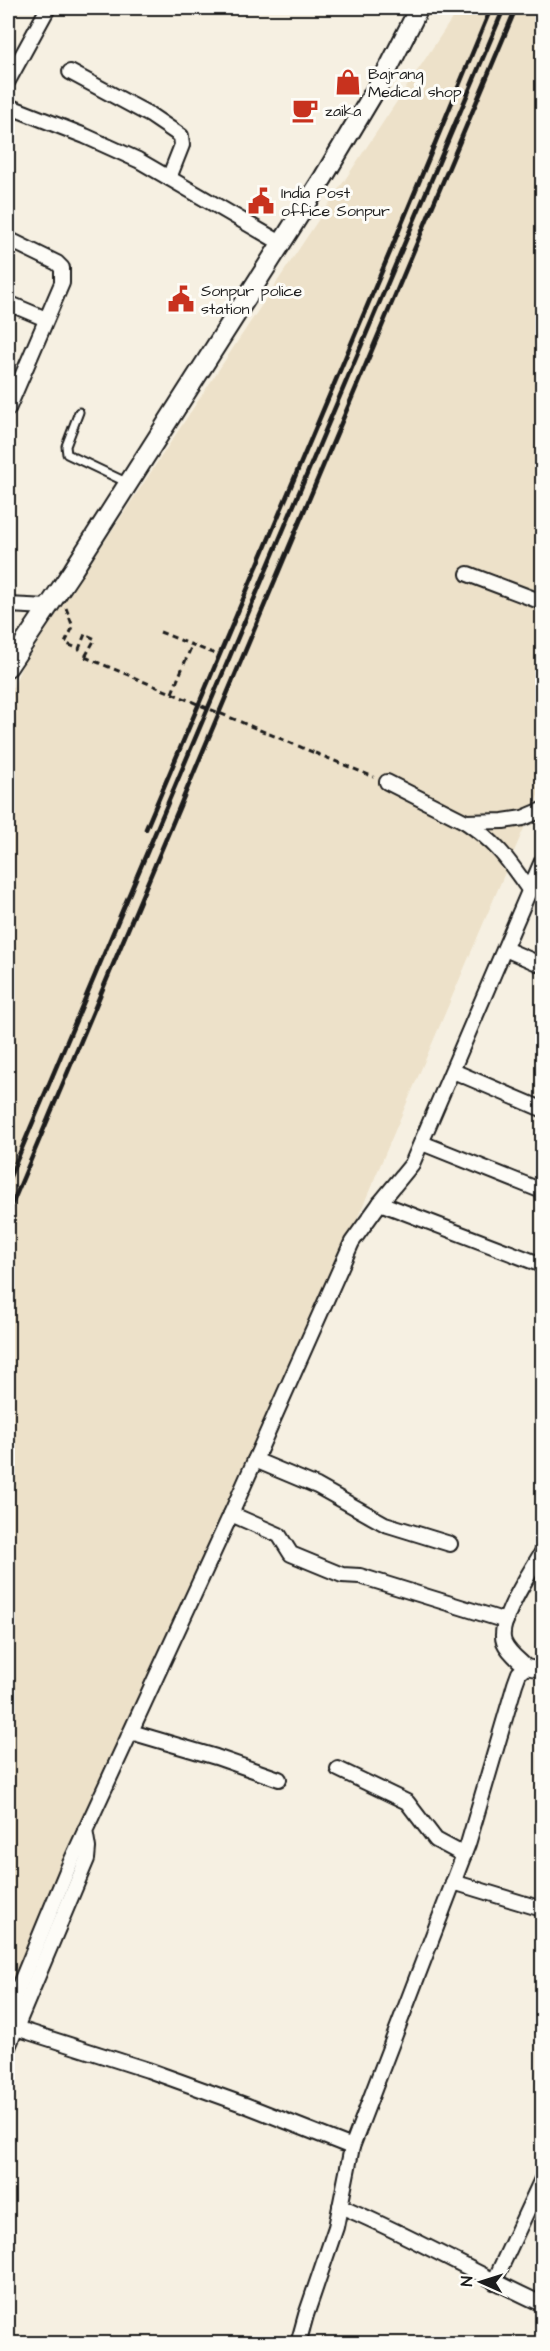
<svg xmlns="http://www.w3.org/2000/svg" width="550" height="2351" font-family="'Architects Daughter',sans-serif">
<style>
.built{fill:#ede1c9}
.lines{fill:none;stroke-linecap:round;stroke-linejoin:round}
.service-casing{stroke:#1c1c1c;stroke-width:11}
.minor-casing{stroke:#1c1c1c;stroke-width:18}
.secondary-casing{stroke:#1c1c1c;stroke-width:22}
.path{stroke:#1c1c1c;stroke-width:3;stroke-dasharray:6 4.5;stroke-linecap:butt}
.service{stroke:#fdfcf7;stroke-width:7}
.minor{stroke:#fdfcf7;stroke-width:14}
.secondary{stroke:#fdfcf7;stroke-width:18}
.rail{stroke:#1c1c1c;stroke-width:4.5}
.path-bridge{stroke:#1c1c1c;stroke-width:3;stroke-dasharray:6 4.5;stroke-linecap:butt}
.labels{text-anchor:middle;stroke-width:6;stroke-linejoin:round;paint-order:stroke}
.poi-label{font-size:16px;fill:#1c1c1c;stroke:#fdfcf7;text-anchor:start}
</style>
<rect width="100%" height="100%" fill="#f6f0e2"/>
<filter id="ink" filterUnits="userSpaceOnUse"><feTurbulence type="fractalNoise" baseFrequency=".0167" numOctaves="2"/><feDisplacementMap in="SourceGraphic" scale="12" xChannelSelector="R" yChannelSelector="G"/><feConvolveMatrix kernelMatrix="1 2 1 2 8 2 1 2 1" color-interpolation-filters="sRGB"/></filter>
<g filter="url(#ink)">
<path class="built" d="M 459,8 L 542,8 L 542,786 L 362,1208 L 8,2027 L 8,699 L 22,666 Z"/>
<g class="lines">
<g class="service-casing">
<path id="service" d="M 79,412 L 66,446 L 67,454 L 128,483"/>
</g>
<g class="minor-casing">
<g id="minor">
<path d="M 70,72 L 150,115 L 181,136 L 182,145 L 169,178"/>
<path d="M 8,81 L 48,8"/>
<path d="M 8,106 L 85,136 L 138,160 L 281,243"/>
<path d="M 8,239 L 57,263 L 62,268 L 62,283 L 8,409"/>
<path d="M 8,303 L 46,319"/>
<path d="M 468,574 L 542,602"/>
<path d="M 8,605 L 48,607"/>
<path d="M 387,782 L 466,822 L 503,821 L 523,818 L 542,810"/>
<path d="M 466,822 C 498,844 508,860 530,891"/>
<path d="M 505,949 L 542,965"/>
<path d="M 453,1071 L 542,1109"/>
<path d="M 422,1143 L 542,1191"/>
<path d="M 380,1203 L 542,1265"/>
<path d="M 255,1460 L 317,1486 L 385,1524 L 450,1544"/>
<path d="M 231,1514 L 279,1535 L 291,1554 L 342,1575 L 360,1576 L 506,1621"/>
<path d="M 526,1667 C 519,1660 508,1652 504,1642 C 496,1622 532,1570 542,1552"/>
<path d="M 131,1732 L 216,1757 L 279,1779"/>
<path d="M 338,1769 L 407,1802 L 436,1840 L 464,1855"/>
<path d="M 453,1882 L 542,1909"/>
<path d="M 8,2013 L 68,1868 L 231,1514 L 352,1242 L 380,1203 L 412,1164 L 542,861"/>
<path d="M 16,2028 L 148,2070 L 245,2105 L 352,2147"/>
<path d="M 8,2047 L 87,1859 L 88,1848 L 85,1830"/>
<path d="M 340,2206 C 410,2235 474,2273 542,2304"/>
<path d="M 494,2282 L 542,2179"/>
<path d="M 298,2344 L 306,2315 L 336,2227 L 352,2147 L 468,1844 L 515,1684 L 519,1673 L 526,1667 L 542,1670"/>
</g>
</g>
<g class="secondary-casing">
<path id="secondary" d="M 8,667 L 73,570 L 323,178 L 388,69 L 419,8"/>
</g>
<g class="path">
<path d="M 66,608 L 73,627 L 65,643 L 79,649 L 85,634 L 95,639 L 85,657"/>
<path d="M 160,632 L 215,654"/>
<path d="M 172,693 L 192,645"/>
<path d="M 315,753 L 374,777"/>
</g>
<use href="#service" class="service"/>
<use href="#minor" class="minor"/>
<use href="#secondary" class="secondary"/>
<g class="rail">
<path d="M 146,829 L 390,252 L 491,8"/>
<path d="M 8,1181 L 504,8"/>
<path d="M 8,1214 L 516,8"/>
</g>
<path class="path-bridge" d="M 85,657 L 315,753"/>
</g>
</g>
<defs>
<g id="shop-bare" transform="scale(2.07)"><path d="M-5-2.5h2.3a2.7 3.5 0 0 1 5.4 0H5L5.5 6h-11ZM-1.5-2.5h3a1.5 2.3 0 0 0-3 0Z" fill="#c8321e" stroke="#fdfcf7" stroke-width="2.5" paint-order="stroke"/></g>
<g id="cafe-bare" transform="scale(2.07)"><path d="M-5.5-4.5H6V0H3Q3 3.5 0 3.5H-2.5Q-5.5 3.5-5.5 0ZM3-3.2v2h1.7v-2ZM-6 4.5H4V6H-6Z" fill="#c8321e" stroke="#fdfcf7" stroke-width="2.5" paint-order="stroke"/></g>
<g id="civic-bare" transform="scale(2.07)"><path d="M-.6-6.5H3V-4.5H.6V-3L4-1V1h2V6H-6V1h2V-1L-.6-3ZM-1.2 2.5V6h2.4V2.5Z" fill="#c8321e" stroke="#fdfcf7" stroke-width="2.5" paint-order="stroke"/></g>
</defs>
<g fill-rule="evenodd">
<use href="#shop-bare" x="348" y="82"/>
<use href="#cafe-bare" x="305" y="110"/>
<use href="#civic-bare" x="261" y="201"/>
<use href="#civic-bare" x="181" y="299"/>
</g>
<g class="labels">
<g class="poi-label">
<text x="368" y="79">Bajrang<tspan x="368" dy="18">Medical shop</tspan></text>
<text x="325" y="116">zaika</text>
<text x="281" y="198">India Post<tspan x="281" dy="18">office Sonpur</tspan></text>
<text x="201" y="296">Sonpur police<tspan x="201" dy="18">station</tspan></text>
</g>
</g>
<rect width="550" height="2351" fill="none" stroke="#fdfcf7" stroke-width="30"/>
<rect x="15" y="15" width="520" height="2321" fill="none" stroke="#1c1c1c" stroke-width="2" filter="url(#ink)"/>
<g transform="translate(481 2282) rotate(273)" stroke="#fdfcf7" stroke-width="4.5" paint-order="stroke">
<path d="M0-4.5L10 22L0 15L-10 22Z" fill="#1c1c1c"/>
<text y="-9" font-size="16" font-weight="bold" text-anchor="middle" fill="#1c1c1c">N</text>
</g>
</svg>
